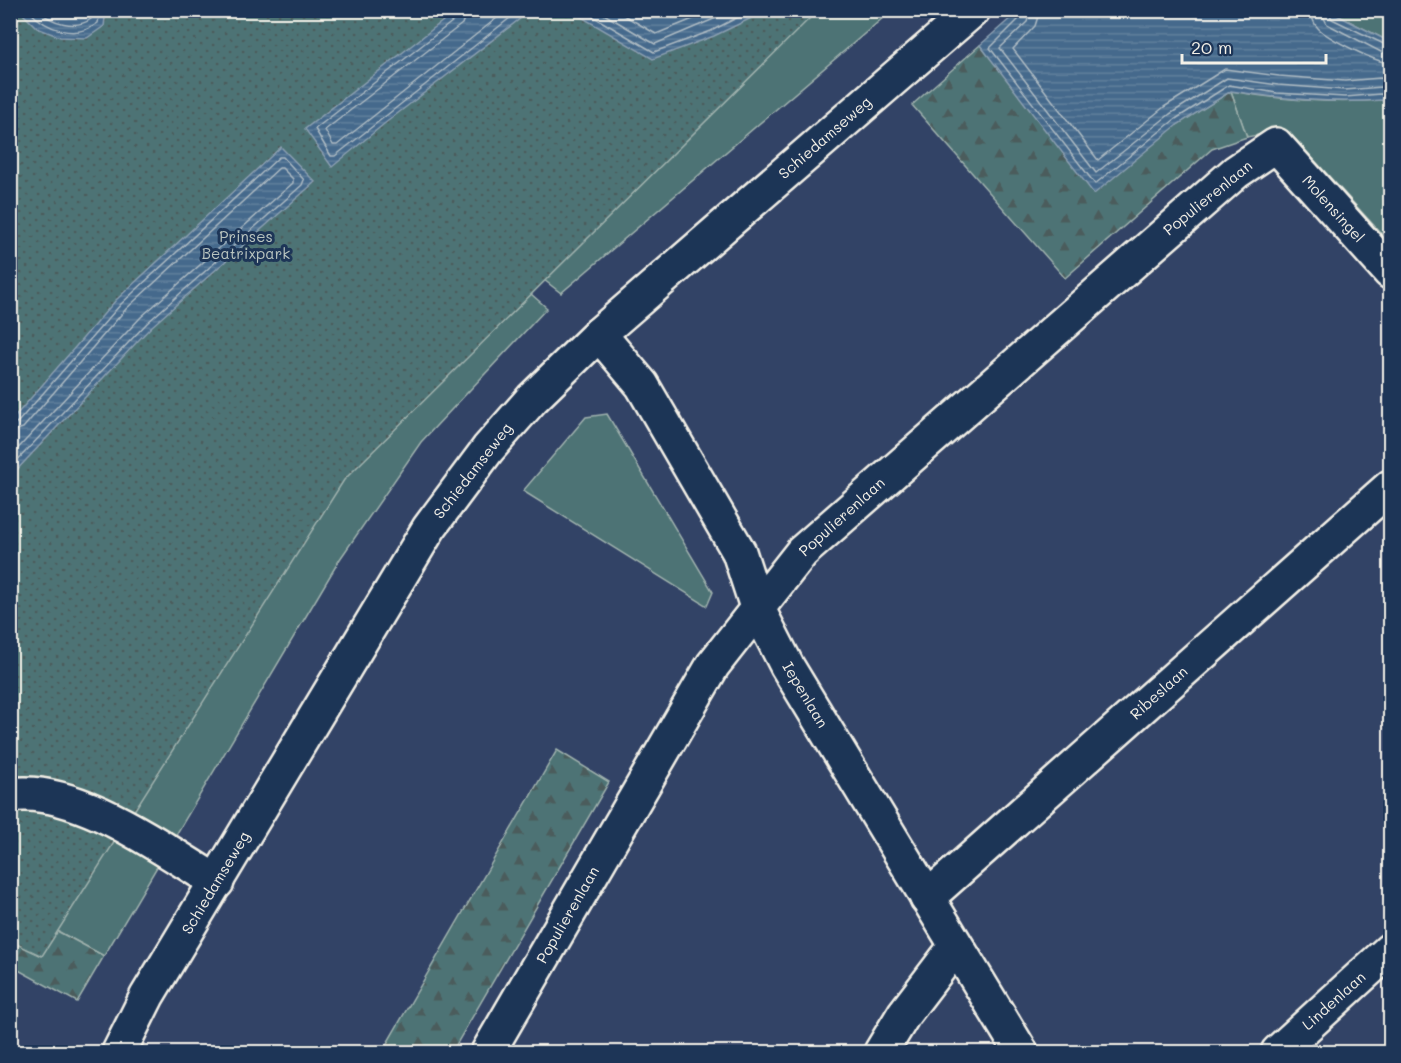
<svg xmlns="http://www.w3.org/2000/svg" width="1401" height="1063" font-family="Mali,sans-serif">
<style>
.grass{fill:#4d7375;stroke:#a0b2ae;stroke-width:1.5}
.forest{fill:url(#forest-firs);stroke:#a0b2ae;stroke-width:1.5}
.park{fill:url(#park-dots);stroke:#a0b2ae;stroke-width:1.5}
.water{fill:url(#water-rules);stroke:#8b9fb1;stroke-width:1.5}
.lines{fill:none;stroke-linecap:round;stroke-linejoin:round}
.shore{stroke:#aebbc3;stroke-width:1.5}
.minor-casing{stroke:#f4f1e8;stroke-width:38}
.minor{stroke:#1d3557;stroke-width:33}
.labels{text-anchor:middle;stroke-width:6;stroke-linejoin:round;paint-order:stroke}
.street-label{font-size:15px;fill:#f4f1e8;stroke:#1d3557}
.park-label{font-size:15px;fill:#bac5c0;stroke:#1d3557}
</style>
<defs>
<pattern id="forest-firs" width="22" height="20" patternUnits="userSpaceOnUse" patternTransform="scale(1.5)"><rect width="22" height="20" fill="#4d7375"/><path d="M5 1l3.5 6h-7zM16 11l3.5 6h-7z" fill="#4b5b5b"/></pattern>
<pattern id="park-dots" width="8" height="8" patternUnits="userSpaceOnUse" patternTransform="scale(1.5)"><rect width="8" height="8" fill="#4d7375"/><path d="M2 2h.1M6 6h.1" fill="none" stroke="#4b5b5b" stroke-width="1.8" stroke-linecap="round"/></pattern>
<pattern id="water-rules" width="6" height="5" patternUnits="userSpaceOnUse" patternTransform="scale(1.5)"><rect width="6" height="5" fill="#45698c"/><path d="M0 2.5h6" fill="none" stroke="#607f9c"/></pattern>
</defs>
<rect width="100%" height="100%" fill="#324366"/>
<filter id="ink" filterUnits="userSpaceOnUse"><feTurbulence type="fractalNoise" baseFrequency=".0167" numOctaves="2"/><feDisplacementMap in="SourceGraphic" scale="12" xChannelSelector="R" yChannelSelector="G"/><feConvolveMatrix kernelMatrix="1 2 1 2 8 2 1 2 1" color-interpolation-filters="sRGB"/></filter>
<g filter="url(#ink)">
<g class="grass">
<path d="M 766,11 L 891,11 L 561,293 L 526,266 Z"/>
<path d="M 1329,11 L 1390,11 L 1390,42 Z"/>
<path d="M 1231,91 C 1281,100 1330,104 1382,100 L 1390,114 L 1390,243 L 1296,140 L 1273,132 L 1247,137 Z"/>
<path d="M 515,280 L 547,308 L 421,442 L 340,559 L 104,956 L 11,906 L 11,535 Z"/>
<path d="M 607,414 L 713,592 L 707,606 L 523,491 L 586,417 Z"/>
</g>
<g class="forest">
<path d="M 980,45 L 1005,76 L 1177,125 L 1231,91 L 1247,137 L 1212,149 L 1065,278 L 912,105 Z"/>
<path d="M 557,750 L 609,782 L 452,1052 L 382,1052 Z"/>
<path d="M 10,906 L 104,956 L 77,1002 L 11,966 Z"/>
</g>
<path class="park" d="M 10,11 L 817,11 L 344,480 L 42,956 L 10,941 Z"/>
<g class="water">
<path d="M 457,10 L 530,11 L 384,124 L 332,167 L 305,129 Z"/>
<path d="M 1020,10 L 1329,11 L 1390,42 L 1390,114 L 1382,100 C 1330,104 1281,99 1231,91 L 1177,125 L 1094,194 L 980,45 Z"/>
<path d="M 20,11 L 106,11 L 104,26 L 87,38 L 60,37 L 37,28 Z"/>
<path d="M 571,11 L 766,11 L 714,36 L 653,59 Z"/>
<path d="M 281,147 L 315,182 L 151,327 L 11,476 L 11,421 L 116,300 Z"/>
</g>
<g class="lines">
<g class="shore">
<path d="M 28,10 C 47,30 75,40 98,23 L 100,10"/>
<path d="M 38,10 C 51,23 76,30 91,19 L 92,10"/>
<path d="M 460,10 L 457,18 L 315,129 L 331,156 L 335,156 L 520,10"/>
<path d="M 467,10 L 462,24 L 325,130 L 333,145 L 337,145 L 507,10"/>
<path d="M 582,10 L 654,52 L 711,31 L 752,10"/>
<path d="M 597,10 L 655,44 L 735,10"/>
<path d="M 615,10 L 656,34 L 715,10"/>
<path d="M 1023,10 L 1021,17 L 990,48 L 1095,184 L 1174,120 L 1229,85 L 1277,93 L 1345,97 L 1381,94 L 1390,103"/>
<path d="M 1031,10 L 1027,22 L 1000,48 L 1096,173 L 1170,114 L 1227,78 L 1278,85 L 1345,90 L 1382,87 L 1390,90"/>
<path d="M 1040,10 L 1035,26 L 1013,49 L 1098,160 L 1164,107 L 1225,69 L 1279,76 L 1345,81 L 1380,78 L 1390,80"/>
<path d="M 1311,10 C 1312,17 1313,23 1318,28 C 1327,38 1377,63 1390,63"/>
<path d="M 1320,10 L 1327,24 L 1383,53 L 1390,54"/>
<path d="M 1328,10 L 1332,19 L 1390,47"/>
<path d="M 10,425 L 18,422 L 121,304 L 279,157 L 283,157 L 304,180 L 302,185 L 147,323 L 10,468"/>
<path d="M 10,432 L 23,428 L 126,309 L 279,168 L 282,168 L 293,179 L 293,183 L 141,317 L 10,457"/>
</g>
<g class="minor-casing">
<g id="minor">
<path d="M 599,334 L 642,385 L 739,552 L 757,607 L 787,666 L 1021,1052"/>
<path d="M 10,795 C 77,785 162,849 217,882"/>
<path d="M 927,898 L 1390,487"/>
<path d="M 119,1052 L 147,996 L 429,528 L 488,449 L 532,399 L 599,334 L 973,10"/>
<path d="M 488,1052 L 713,665 L 802,552 L 1236,172 L 1276,145 L 1390,272"/>
<path d="M 881,1052 L 904,1014 L 956,946"/>
<path d="M 1278,1052 L 1390,950"/>
</g>
</g>
<use href="#minor" class="minor"/>
</g>
</g>
<g class="labels">
<g class="street-label">
<text transform="translate(825 138) rotate(-41)" y="5">Schiedamseweg</text>
<text transform="translate(1208 198) rotate(-39)" y="5">Populierenlaan</text>
<text transform="translate(1333 209) rotate(48)" y="5">Molensingel</text>
<text transform="translate(473 471) rotate(-52)" y="5">Schiedamseweg</text>
<text transform="translate(842 517) rotate(-42)" y="5">Populierenlaan</text>
<text transform="translate(1159 693) rotate(-42)" y="5">Ribeslaan</text>
<text transform="translate(805 695) rotate(59)" y="5">Iepenlaan</text>
<text transform="translate(216 883) rotate(-59)" y="5">Schiedamseweg</text>
<text transform="translate(568 915) rotate(-60)" y="5">Populierenlaan</text>
<text transform="translate(1334 1001) rotate(-42)" y="5">Lindenlaan</text>
</g>
<g class="park-label">
<text x="246" y="242">Prinses<tspan x="246" dy="17">Beatrixpark</tspan></text>
</g>
</g>
<rect width="1401" height="1063" fill="none" stroke="#1d3557" stroke-width="36"/>
<rect x="18" y="18" width="1365" height="1027" fill="none" stroke="#f4f1e8" stroke-width="2" filter="url(#ink)"/>
<path d="M1182 54v9h144v-9" fill="none" stroke="#f4f1e8" stroke-width="3"/>
<text x="1191" y="54" font-size="18" fill="#f4f1e8" stroke="#1d3557" stroke-width="4.5" paint-order="stroke">20 m</text>
</svg>
